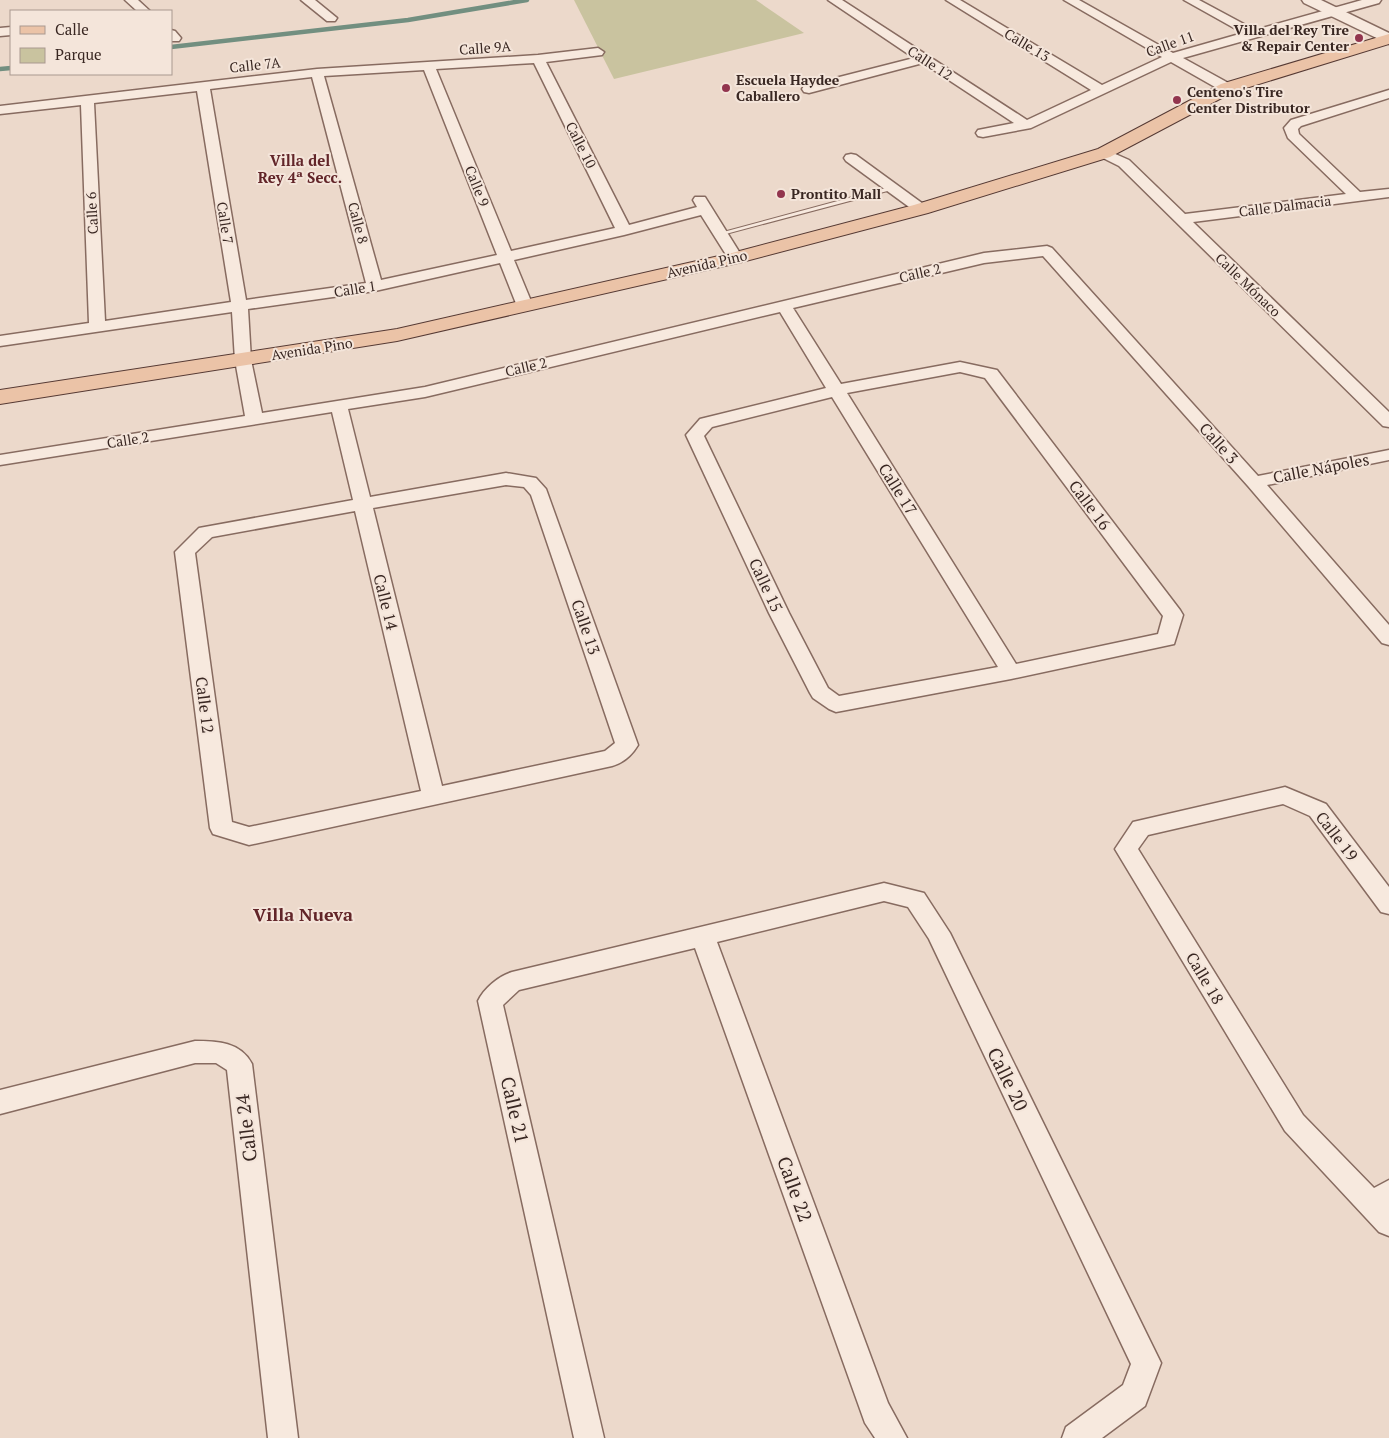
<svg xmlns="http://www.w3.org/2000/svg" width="1389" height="1438" font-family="'PT Serif',serif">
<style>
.green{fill:#c9c39f}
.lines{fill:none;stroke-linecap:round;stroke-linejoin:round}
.stream{stroke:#728f80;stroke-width:4.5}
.service-casing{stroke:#876b60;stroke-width:2}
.minor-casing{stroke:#876b60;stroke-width:3}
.tertiary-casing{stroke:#876b60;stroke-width:3}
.primary-casing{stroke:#563a34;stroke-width:2}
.service{fill:#f7e9de;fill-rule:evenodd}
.minor{fill:#f7e9de;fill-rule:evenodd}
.tertiary{fill:#f7e9de;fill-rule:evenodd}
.primary{fill:#ebc3a7;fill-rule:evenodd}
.poi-dot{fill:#92354e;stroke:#f4e5da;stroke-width:2}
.labels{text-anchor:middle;stroke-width:4;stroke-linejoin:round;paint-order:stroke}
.far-poi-label{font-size:14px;font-weight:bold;fill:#392722;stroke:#f4e5da;text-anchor:start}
.far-street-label{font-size:14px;fill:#392722;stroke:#f4e5da}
.far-neighbourhood-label{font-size:15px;font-weight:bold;fill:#622529;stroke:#f4e5da}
.street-label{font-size:16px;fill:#392722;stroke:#f4e5da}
.neighbourhood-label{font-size:18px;font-weight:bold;fill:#622529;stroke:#f4e5da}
.near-street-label{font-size:19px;fill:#392722;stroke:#f4e5da}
</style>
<rect width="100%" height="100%" fill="#ecd9cb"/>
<path class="green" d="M 574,0 L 756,0 L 804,33 L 614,79 Z"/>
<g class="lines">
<g class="stream">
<path d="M 171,47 L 408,20 L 527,0"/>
<path d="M 0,69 L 11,68"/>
</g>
<g class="service-casing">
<path id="service" d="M 893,186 L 895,187 L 895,189 L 722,235 L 716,234 Z"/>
</g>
<g class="minor-casing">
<g id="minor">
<path d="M 125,0 L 138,0 L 150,11 L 137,11 Z"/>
<path d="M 301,0 L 315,0 L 337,18 L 335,21 L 327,21 Z"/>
<path d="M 828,0 L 842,0 L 1027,120 L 1091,90 L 946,0 L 960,0 L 1102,85 L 1162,57 L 1064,0 L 1079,0 L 1173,53 L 1243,33 L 1184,0 L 1199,0 L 1255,30 L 1362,0 L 1381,0 L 1379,3 L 1183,58 L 1232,85 L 1234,88 L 1232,91 L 1222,91 L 1171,62 L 1031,128 L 983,137 L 978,136 L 976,133 L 978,130 L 1014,123 L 923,63 L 809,93 L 804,92 L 802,89 L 804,86 L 914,58 Z"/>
<path d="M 11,27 L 11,35 L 0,36 L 0,28 Z"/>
<path d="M 171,30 L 175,31 L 181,38 L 179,41 L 171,41 Z"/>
<path d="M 598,48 L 604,52 L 602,55 L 546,62 L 629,225 L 697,207 L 693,200 L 695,197 L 705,197 L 743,258 L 740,261 L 730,261 L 701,215 L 624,235 L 514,260 L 533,306 L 531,309 L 519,309 L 517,306 L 500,263 L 375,291 L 248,309 L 251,360 L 262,413 L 425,387 L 984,253 L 1047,246 L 1052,248 L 1258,476 L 1389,450 L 1389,460 L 1267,485 L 1389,625 L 1389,645 L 1382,643 L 1248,486 L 1043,256 L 984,263 L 793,308 L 841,384 L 960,362 L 997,370 L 1180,610 L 1183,615 L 1174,644 L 1011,679 L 836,712 L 829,709 L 813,698 L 810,693 L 769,613 L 686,435 L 700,419 L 826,388 L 780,312 L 425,397 L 348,409 L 370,497 L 506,473 L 536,478 L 546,489 L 638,745 C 632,755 623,763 612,766 L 249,845 L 213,834 L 210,828 L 175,552 L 199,528 L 353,500 L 332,412 L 0,465 L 0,455 L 245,416 L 235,360 L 232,312 L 0,346 L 0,336 L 89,323 L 81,105 L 0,114 L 0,106 L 317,69 L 538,55 ZM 534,63 L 615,228 L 511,251 L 436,69 ZM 424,70 L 497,255 L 381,280 L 324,76 ZM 312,77 L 366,283 L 246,300 L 210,89 ZM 197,91 L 231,302 L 105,321 L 94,103 ZM 960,372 L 985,378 L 1163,616 L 1158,634 L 1016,664 L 847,393 ZM 832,397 L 998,667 L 839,696 L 828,688 L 789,613 L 704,436 L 712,427 ZM 506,485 L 524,487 L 531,495 L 615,743 L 605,751 L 442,786 L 373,508 ZM 355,511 L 421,791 L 249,827 L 232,822 L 195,553 L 212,537 Z"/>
<path d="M 1389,90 L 1389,98 L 1301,126 L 1298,129 L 1299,134 L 1360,192 L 1389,189 L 1389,197 L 1193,222 L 1389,412 L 1389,427 L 1383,426 L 1119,166 L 1099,156 L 1097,153 L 1104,149 L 1129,160 L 1185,214 L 1346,194 L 1288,138 L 1284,128 L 1291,120 Z"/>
<path d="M 851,154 L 856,155 L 926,206 L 928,209 L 926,212 L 916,212 L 846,161 L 844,158 L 846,155 Z"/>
<path d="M 1285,787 L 1326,804 L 1389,887 L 1389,914 L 1381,912 L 1310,816 L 1283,804 L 1148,835 L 1138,849 L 1303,1115 L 1374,1188 L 1389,1180 L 1389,1236 L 1379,1232 L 1285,1131 L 1115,849 L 1133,822 Z"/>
<path d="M 884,883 L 924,893 L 950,933 L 1161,1363 L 1145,1406 L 1102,1438 L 1062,1438 L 1066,1427 L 1123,1385 L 1131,1364 L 929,939 L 908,907 L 884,901 L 717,942 L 888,1403 L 907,1438 L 875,1438 L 865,1423 L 695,948 L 519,990 L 503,1005 L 604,1438 L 574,1438 L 478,1001 C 484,988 499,976 512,972 Z"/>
<path d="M 195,1041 C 217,1041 241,1042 252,1064 L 298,1438 L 268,1438 L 227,1070 L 216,1063 L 195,1063 L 0,1114 L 0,1090 Z"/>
</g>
</g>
<g class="tertiary-casing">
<path id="tertiary" d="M 1302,0 L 1321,0 L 1389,33 L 1389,44 L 1304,3 Z"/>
</g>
<g class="primary-casing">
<path id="primary" d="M 1389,34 L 1389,44 L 1233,92 L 1110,157 L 928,213 L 742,262 L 397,341 L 0,404 L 0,390 L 397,329 L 732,253 L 914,205 L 1098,149 L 1221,84 Z"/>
</g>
<use href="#service" class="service"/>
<use href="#minor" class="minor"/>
<use href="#tertiary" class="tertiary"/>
<use href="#primary" class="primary"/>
</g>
<g class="poi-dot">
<circle cx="1359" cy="38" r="5"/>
<circle cx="726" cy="88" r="5"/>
<circle cx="1177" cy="100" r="5"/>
<circle cx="781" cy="194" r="5"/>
</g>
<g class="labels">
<g class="far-poi-label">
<text x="1349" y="35" text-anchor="end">Villa del Rey Tire<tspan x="1349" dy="16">&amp; Repair Center</tspan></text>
<text x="736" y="85">Escuela Haydee<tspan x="736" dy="16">Caballero</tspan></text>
<text x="1187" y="97">Centeno's Tire<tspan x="1187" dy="16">Center Distributor</tspan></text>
<text x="791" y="199">Prontito Mall</text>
</g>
<g class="far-street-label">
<text transform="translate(1170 44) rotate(-20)" y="5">Calle 11</text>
<text transform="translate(1027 45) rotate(31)" y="5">Calle 13</text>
<text transform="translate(485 48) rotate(-4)" y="5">Calle 9A</text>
<text transform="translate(930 63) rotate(33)" y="5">Calle 12</text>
<text transform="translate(255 65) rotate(-6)" y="5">Calle 7A</text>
<text transform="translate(581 145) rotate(63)" y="5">Calle 10</text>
<text transform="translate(477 186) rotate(68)" y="5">Calle 9</text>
<text transform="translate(1285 206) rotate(-7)" y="5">Calle Dalmacia</text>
<text transform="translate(92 213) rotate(-93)" y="5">Calle 6</text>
<text transform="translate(225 223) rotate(81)" y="5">Calle 7</text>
<text transform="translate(358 223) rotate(75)" y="5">Calle 8</text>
<text transform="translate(707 264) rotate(-13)" y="5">Avenida Pino</text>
<text transform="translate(920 273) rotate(-13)" y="5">Calle 2</text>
<text transform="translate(1248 285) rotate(44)" y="5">Calle Mónaco</text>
<text transform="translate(355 289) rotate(-9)" y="5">Calle 1</text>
<text transform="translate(312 349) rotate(-9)" y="5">Avenida Pino</text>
<text transform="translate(526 367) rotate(-13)" y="5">Calle 2</text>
<text transform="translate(128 440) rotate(-9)" y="5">Calle 2</text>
</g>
<g class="far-neighbourhood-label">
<text x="300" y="166">Villa del<tspan x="300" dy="17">Rey 4ª Secc.</tspan></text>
</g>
<g class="street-label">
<text transform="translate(1219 443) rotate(48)" y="6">Calle 3</text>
<text transform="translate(1321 468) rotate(-11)" y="6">Calle Nápoles</text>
<text transform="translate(898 489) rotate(58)" y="6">Calle 17</text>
<text transform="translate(1090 505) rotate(53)" y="6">Calle 16</text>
<text transform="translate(766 585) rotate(65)" y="6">Calle 15</text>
<text transform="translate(386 602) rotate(76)" y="6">Calle 14</text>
<text transform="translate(586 627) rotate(71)" y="6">Calle 13</text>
<text transform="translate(205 705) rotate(83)" y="6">Calle 12</text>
<text transform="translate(1337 836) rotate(52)" y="6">Calle 19</text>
<text transform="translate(1205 978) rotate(59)" y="6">Calle 18</text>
</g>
<g class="neighbourhood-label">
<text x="303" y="921">Villa Nueva</text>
</g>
<g class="near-street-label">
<text transform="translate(1008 1079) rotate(64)" y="7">Calle 20</text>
<text transform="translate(515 1110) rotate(77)" y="7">Calle 21</text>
<text transform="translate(246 1128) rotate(-97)" y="7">Calle 24</text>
<text transform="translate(795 1189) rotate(70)" y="7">Calle 22</text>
</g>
</g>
<rect x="10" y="10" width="162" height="65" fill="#f4e5da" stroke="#a99990"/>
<rect x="20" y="26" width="25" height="8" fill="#ebc3a7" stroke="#a99990"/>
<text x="55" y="35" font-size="15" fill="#392722">Calle</text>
<rect x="20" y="48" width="25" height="15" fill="#c9c39f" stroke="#a99990"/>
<text x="55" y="60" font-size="15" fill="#392722">Parque</text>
</svg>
